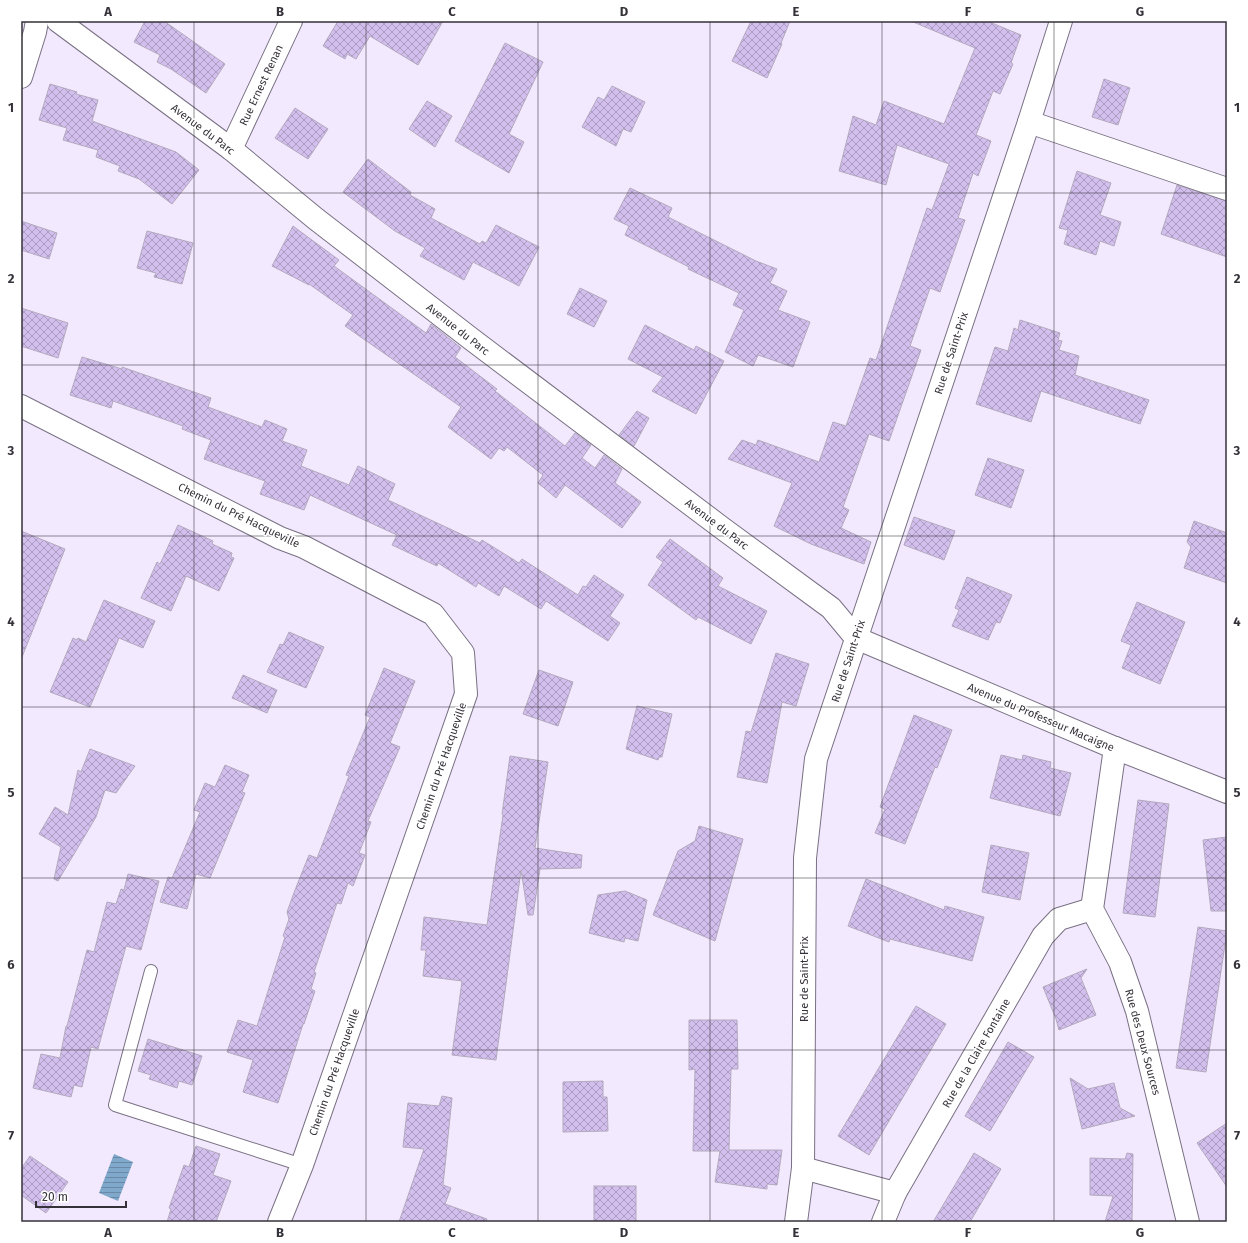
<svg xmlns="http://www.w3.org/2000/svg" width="1248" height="1243" font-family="'Fira Sans',sans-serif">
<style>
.water{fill:url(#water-rules)}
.building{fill:url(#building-cross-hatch);stroke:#b3aabe}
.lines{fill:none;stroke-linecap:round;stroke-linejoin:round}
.service-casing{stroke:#797183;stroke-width:14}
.minor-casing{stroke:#797183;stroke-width:24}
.service{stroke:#fff;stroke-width:12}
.minor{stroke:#fff;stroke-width:22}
.grid{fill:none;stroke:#353139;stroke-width:1;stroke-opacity:0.55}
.labels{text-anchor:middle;stroke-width:3;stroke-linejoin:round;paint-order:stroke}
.street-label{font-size:11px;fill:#353139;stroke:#fff}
.neatline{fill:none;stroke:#353139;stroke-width:1.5}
.grid-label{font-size:13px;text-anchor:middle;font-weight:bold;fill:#353139}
</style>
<defs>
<pattern id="water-rules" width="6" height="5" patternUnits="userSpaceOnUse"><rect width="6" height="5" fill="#7fa8cb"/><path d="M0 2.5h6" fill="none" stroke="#6989a6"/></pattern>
<pattern id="building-cross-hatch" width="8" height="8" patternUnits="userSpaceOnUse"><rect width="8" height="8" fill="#d3bfee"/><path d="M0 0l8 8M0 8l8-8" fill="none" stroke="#ac9cc2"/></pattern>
</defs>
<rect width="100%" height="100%" fill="#f3e9ff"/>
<path class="water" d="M 114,1154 L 133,1162 L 118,1201 L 99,1193 Z"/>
<g class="building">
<path d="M 145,21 L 164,21 L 225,64 L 206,93 L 171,69 L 157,62 L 160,55 L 134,42 Z"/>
<path d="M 338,21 L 443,21 L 418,65 L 370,36 L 356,59 L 347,54 L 345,59 L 323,46 Z"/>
<path d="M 751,21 L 790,21 L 781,43 L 782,44 L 767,78 L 732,61 Z"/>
<path d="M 911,21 L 987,21 L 1021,35 L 1011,63 L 1013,64 L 1000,94 L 993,91 L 976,135 L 991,141 L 978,176 L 973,173 L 958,218 L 965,220 L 940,292 L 930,288 L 910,346 L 921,350 L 889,441 L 869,434 L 843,507 L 849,510 L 841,528 L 871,542 L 864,564 L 811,544 L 774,526 L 792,483 L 728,459 L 742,440 L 756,445 L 758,440 L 819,462 L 833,422 L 846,426 L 870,358 L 876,360 L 927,208 L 932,210 L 949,164 L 897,145 L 886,185 L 839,171 L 853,116 L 876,125 L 884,101 L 944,124 L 975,48 Z"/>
<path d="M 505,43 L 543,62 L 509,134 L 524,142 L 509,173 L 455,141 Z"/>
<path d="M 1104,79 L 1130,88 L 1118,125 L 1092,117 Z"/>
<path d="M 50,84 L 77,92 L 76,94 L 98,100 L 92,121 L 176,152 L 199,170 L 172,204 L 139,179 L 118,171 L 120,166 L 96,157 L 98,150 L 63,140 L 67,128 L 39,120 Z"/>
<path d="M 612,86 L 645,102 L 631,132 L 623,129 L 616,146 L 582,127 L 598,97 L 604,100 Z"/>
<path d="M 427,101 L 452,116 L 435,147 L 409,129 Z"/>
<path d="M 295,108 L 328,129 L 308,159 L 275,138 Z"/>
<path d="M 368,159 L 411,192 L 410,195 L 435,209 L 431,218 L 480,244 L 482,241 L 486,243 L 496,225 L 539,247 L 519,286 L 473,262 L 464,280 L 420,256 L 425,248 L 395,231 L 343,192 Z"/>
<path d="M 1077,171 L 1111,183 L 1100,215 L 1121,222 L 1114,246 L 1100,241 L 1096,255 L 1064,244 L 1068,230 L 1059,228 Z"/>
<path d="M 1177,185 L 1227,201 L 1227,257 L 1161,234 Z"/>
<path d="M 630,188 L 672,208 L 668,217 L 756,261 L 777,269 L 770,283 L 787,291 L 778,310 L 810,322 L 793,367 L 758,355 L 753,366 L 725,352 L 744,310 L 733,305 L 739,293 L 688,269 L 689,267 L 625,235 L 629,226 L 614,219 Z"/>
<path d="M 21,221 L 57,233 L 49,259 L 21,250 Z"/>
<path d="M 293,226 L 339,260 L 334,266 L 426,333 L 431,324 L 461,348 L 455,357 L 497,389 L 495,391 L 565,446 L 575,433 L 591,445 L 582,458 L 595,468 L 604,455 L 622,469 L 615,483 L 641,502 L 622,528 L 565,485 L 556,498 L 538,483 L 543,475 L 507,447 L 504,451 L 499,448 L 491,459 L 448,427 L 461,407 L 345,326 L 353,315 L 309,284 L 309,285 L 272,266 Z"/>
<path d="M 147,231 L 193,243 L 182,284 L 154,277 L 156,273 L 137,268 Z"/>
<path d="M 580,288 L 607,301 L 594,327 L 567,314 Z"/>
<path d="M 21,308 L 68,323 L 58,358 L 21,346 Z"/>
<path d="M 1020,320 L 1060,333 L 1058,340 L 1062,341 L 1059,350 L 1079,356 L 1075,375 L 1149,400 L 1140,424 L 1041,391 L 1031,422 L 976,404 L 995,347 L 1008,351 L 1014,328 L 1018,330 Z"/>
<path d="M 645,325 L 694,350 L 696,346 L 724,361 L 696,414 L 652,391 L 663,377 L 628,359 Z"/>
<path d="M 82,357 L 122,369 L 122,367 L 211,398 L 208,407 L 262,427 L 265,420 L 287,429 L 282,441 L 307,450 L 301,466 L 349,485 L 358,466 L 395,484 L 388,500 L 480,543 L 482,540 L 519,563 L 522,559 L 578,595 L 583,586 L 586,587 L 594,575 L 624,595 L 610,616 L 620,623 L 608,641 L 546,601 L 541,609 L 504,586 L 499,596 L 478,583 L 476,587 L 438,563 L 437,566 L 392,545 L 397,535 L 310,495 L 304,510 L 260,494 L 265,481 L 204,459 L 211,440 L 182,429 L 183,426 L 113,401 L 111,408 L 70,395 Z"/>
<path d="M 637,411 L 649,418 L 634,446 L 619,435 Z"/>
<path d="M 988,458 L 1024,470 L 1011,508 L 975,495 Z"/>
<path d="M 914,517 L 955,531 L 944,560 L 904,545 Z"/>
<path d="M 1194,521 L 1227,533 L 1227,583 L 1184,568 L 1191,547 L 1187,542 Z"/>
<path d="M 178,525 L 213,541 L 212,544 L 232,553 L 231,557 L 234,558 L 219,591 L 186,576 L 171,611 L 141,598 L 157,562 L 160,564 Z"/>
<path d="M 21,531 L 65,549 L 22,657 L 21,657 Z"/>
<path d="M 670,539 L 723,578 L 718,586 L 767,611 L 751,644 L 698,617 L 696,620 L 648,585 L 663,562 L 656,557 Z"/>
<path d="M 967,577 L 1012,595 L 1000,623 L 996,622 L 988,640 L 952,626 L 959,610 L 955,608 Z"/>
<path d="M 104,600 L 155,621 L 143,648 L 119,638 L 90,707 L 50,692 L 73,638 L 77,640 L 78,638 L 86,642 Z"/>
<path d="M 1137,602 L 1185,622 L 1160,684 L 1122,668 L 1131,645 L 1121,641 Z"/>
<path d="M 289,632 L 324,647 L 306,688 L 267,672 L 280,644 L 283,645 Z"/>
<path d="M 776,653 L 809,664 L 796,706 L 782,702 L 767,783 L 737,777 L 746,731 L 751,732 Z"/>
<path d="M 384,668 L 415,681 L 390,743 L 400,747 L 368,821 L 371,822 L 359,853 L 365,855 L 353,886 L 348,883 L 341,904 L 337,903 L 314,972 L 316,973 L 311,989 L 315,991 L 304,1024 L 303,1024 L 278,1103 L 243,1092 L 253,1060 L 227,1052 L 238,1020 L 257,1026 L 285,937 L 283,936 L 289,919 L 287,912 L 295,890 L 309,855 L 317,858 L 349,776 L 346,775 L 370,717 L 365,715 Z"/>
<path d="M 539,670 L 573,682 L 558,726 L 523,714 Z"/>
<path d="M 243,675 L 277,690 L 267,713 L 232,698 Z"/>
<path d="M 637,706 L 672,714 L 662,757 L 659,757 L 658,760 L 626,749 Z"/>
<path d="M 914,715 L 952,730 L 937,768 L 935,767 L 905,844 L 875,833 L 885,809 L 880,807 Z"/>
<path d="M 90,749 L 135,766 L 116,793 L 105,790 L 96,817 L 58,881 L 54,879 L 61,847 L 39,834 L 55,807 L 68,815 L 78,770 L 81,772 Z"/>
<path d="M 1001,755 L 1022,760 L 1023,755 L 1038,759 L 1051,762 L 1050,768 L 1071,773 L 1060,816 L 990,798 Z"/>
<path d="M 510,756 L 548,762 L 535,848 L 582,855 L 581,868 L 540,869 L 533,915 L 528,915 L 521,870 L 496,1060 L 452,1055 L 462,981 L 423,976 L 426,950 L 421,950 L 424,917 L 487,925 L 503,815 L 502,814 Z"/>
<path d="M 225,765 L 249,775 L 242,792 L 245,793 L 210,878 L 196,874 L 187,909 L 160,902 L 168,877 L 172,878 L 200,812 L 194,810 L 205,783 L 215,787 Z"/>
<path d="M 1138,800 L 1169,804 L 1155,917 L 1123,913 Z"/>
<path d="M 699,826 L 743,839 L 715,941 L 653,915 L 678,851 L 695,841 Z"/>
<path d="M 1227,837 L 1227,911 L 1211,911 L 1203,840 Z"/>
<path d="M 991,845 L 1029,853 L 1020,900 L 982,892 Z"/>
<path d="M 128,874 L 159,881 L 141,950 L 126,946 L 98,1049 L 91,1047 L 82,1087 L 74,1085 L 71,1097 L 33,1088 L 41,1054 L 60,1058 L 66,1026 L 67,1026 L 87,950 L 94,952 L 107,902 L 116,904 L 121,889 L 124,890 Z"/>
<path d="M 866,879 L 944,910 L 945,906 L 984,917 L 972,961 L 890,939 L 889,942 L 848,926 Z"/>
<path d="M 625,891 L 647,900 L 638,941 L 625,938 L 624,942 L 589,933 L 598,895 Z"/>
<path d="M 1198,927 L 1227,931 L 1206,1072 L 1176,1068 Z"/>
<path d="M 1087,969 L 1081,978 L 1096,1015 L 1059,1030 L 1056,1019 L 1043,987 Z"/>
<path d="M 916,1006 L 946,1024 L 869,1155 L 838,1136 Z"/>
<path d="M 689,1020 L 737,1020 L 738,1069 L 731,1069 L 729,1150 L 782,1150 L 777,1185 L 767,1184 L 767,1189 L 715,1182 L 720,1151 L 693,1151 L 695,1069 L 689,1070 Z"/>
<path d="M 148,1039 L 202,1056 L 192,1085 L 179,1081 L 177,1088 L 149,1079 L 151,1075 L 138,1071 Z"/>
<path d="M 1008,1042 L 1034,1057 L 990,1131 L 965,1116 Z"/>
<path d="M 1070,1078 L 1088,1089 L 1114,1083 L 1120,1108 L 1135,1116 L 1082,1129 Z"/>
<path d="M 603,1081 L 603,1097 L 607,1097 L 608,1131 L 563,1132 L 563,1082 Z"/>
<path d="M 442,1096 L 452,1098 L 443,1185 L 451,1188 L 445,1204 L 487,1219 L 486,1222 L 399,1222 L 424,1149 L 403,1147 L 408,1103 L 439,1106 Z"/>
<path d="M 1227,1123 L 1227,1187 L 1197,1143 Z"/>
<path d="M 196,1146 L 220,1154 L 213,1175 L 231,1181 L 216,1222 L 167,1222 L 171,1209 L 169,1208 L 184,1165 L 189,1167 Z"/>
<path d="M 974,1153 L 1001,1169 L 970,1222 L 933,1222 Z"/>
<path d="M 1127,1153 L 1133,1154 L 1132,1222 L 1105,1222 L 1113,1196 L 1090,1195 L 1090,1158 L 1125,1159 Z"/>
<path d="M 30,1156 L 68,1182 L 46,1213 L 21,1195 L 21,1169 Z"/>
<rect x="594" y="1186" width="42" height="36"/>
</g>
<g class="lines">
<g class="service-casing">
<path id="service" d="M 151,971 L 115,1105 L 302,1165"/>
</g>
<g class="minor-casing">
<g id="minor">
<path d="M 58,21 L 231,149 L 316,219 L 470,338 L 722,528 L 831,608 L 856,638 L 1115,748 L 1227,792"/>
<path d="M 21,77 L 35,32 L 37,21"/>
<path d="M 1029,122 L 1227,189"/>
<path d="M 231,149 L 291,21"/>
<path d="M 21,406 L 280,538 L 304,547 L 433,614 L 463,653 L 466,694 L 302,1165 L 279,1222"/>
<path d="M 1115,748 L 1092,909 L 1120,962 L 1137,1011 L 1188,1222"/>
<path d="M 803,1168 L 895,1193"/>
<path d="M 796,1222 L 803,1168 L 805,858 L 816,759 L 1029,122 L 1061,21"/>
<path d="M 883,1222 L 895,1193 L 1043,936 L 1059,919 L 1092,909"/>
</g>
</g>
<use href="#service" class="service"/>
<use href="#minor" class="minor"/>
</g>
<path class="grid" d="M 194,21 L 194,1222M 366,21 L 366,1222M 538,21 L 538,1222M 710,21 L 710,1222M 882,21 L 882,1222M 1054,21 L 1054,1222M 21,193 L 1227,193M 21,365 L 1227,365M 21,536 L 1227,536M 21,707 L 1227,707M 21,878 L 1227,878M 21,1050 L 1227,1050"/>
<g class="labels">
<g class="street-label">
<text transform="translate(261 85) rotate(-65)" y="4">Rue Ernest Renan</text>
<text transform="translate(203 129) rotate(37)" y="4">Avenue du Parc</text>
<text transform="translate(458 329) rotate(38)" y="4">Avenue du Parc</text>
<text transform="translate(951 353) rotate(-72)" y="4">Rue de Saint-Prix</text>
<text transform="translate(239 515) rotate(26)" y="4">Chemin du Pré Hacqueville</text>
<text transform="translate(717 524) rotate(37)" y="4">Avenue du Parc</text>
<text transform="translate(848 661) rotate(-72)" y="4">Rue de Saint-Prix</text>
<text transform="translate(1041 717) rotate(23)" y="4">Avenue du Professeur Macaigne</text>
<text transform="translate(441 766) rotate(-71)" y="4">Chemin du Pré Hacqueville</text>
<text transform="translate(804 979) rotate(-90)" y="4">Rue de Saint-Prix</text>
<text transform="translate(1143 1042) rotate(75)" y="4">Rue des Deux Sources</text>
<text transform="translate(976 1053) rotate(-60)" y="4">Rue de la Claire Fontaine</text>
<text transform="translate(334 1072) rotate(-71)" y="4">Chemin du Pré Hacqueville</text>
</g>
</g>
<rect width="1248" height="1243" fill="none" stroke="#ffffff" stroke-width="44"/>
<path d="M36 1201v6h90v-6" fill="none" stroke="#353139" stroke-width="2"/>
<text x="42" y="1201" font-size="12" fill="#353139" stroke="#ffffff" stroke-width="3" paint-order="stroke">20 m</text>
<rect x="22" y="22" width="1204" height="1199" class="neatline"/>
<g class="grid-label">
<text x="108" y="16">A</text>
<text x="280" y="16">B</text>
<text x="452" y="16">C</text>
<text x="624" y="16">D</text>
<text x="796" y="16">E</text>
<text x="968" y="16">F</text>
<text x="1140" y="16">G</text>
<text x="11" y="112">1</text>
<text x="1237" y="112">1</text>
<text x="11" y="283">2</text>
<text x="1237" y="283">2</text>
<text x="11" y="455">3</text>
<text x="1237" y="455">3</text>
<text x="11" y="626">4</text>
<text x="1237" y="626">4</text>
<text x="11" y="797">5</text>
<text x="1237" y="797">5</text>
<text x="11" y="969">6</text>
<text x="1237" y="969">6</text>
<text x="11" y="1140">7</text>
<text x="1237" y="1140">7</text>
<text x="108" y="1237">A</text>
<text x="280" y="1237">B</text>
<text x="452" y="1237">C</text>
<text x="624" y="1237">D</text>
<text x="796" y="1237">E</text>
<text x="968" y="1237">F</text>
<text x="1140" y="1237">G</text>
</g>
</svg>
